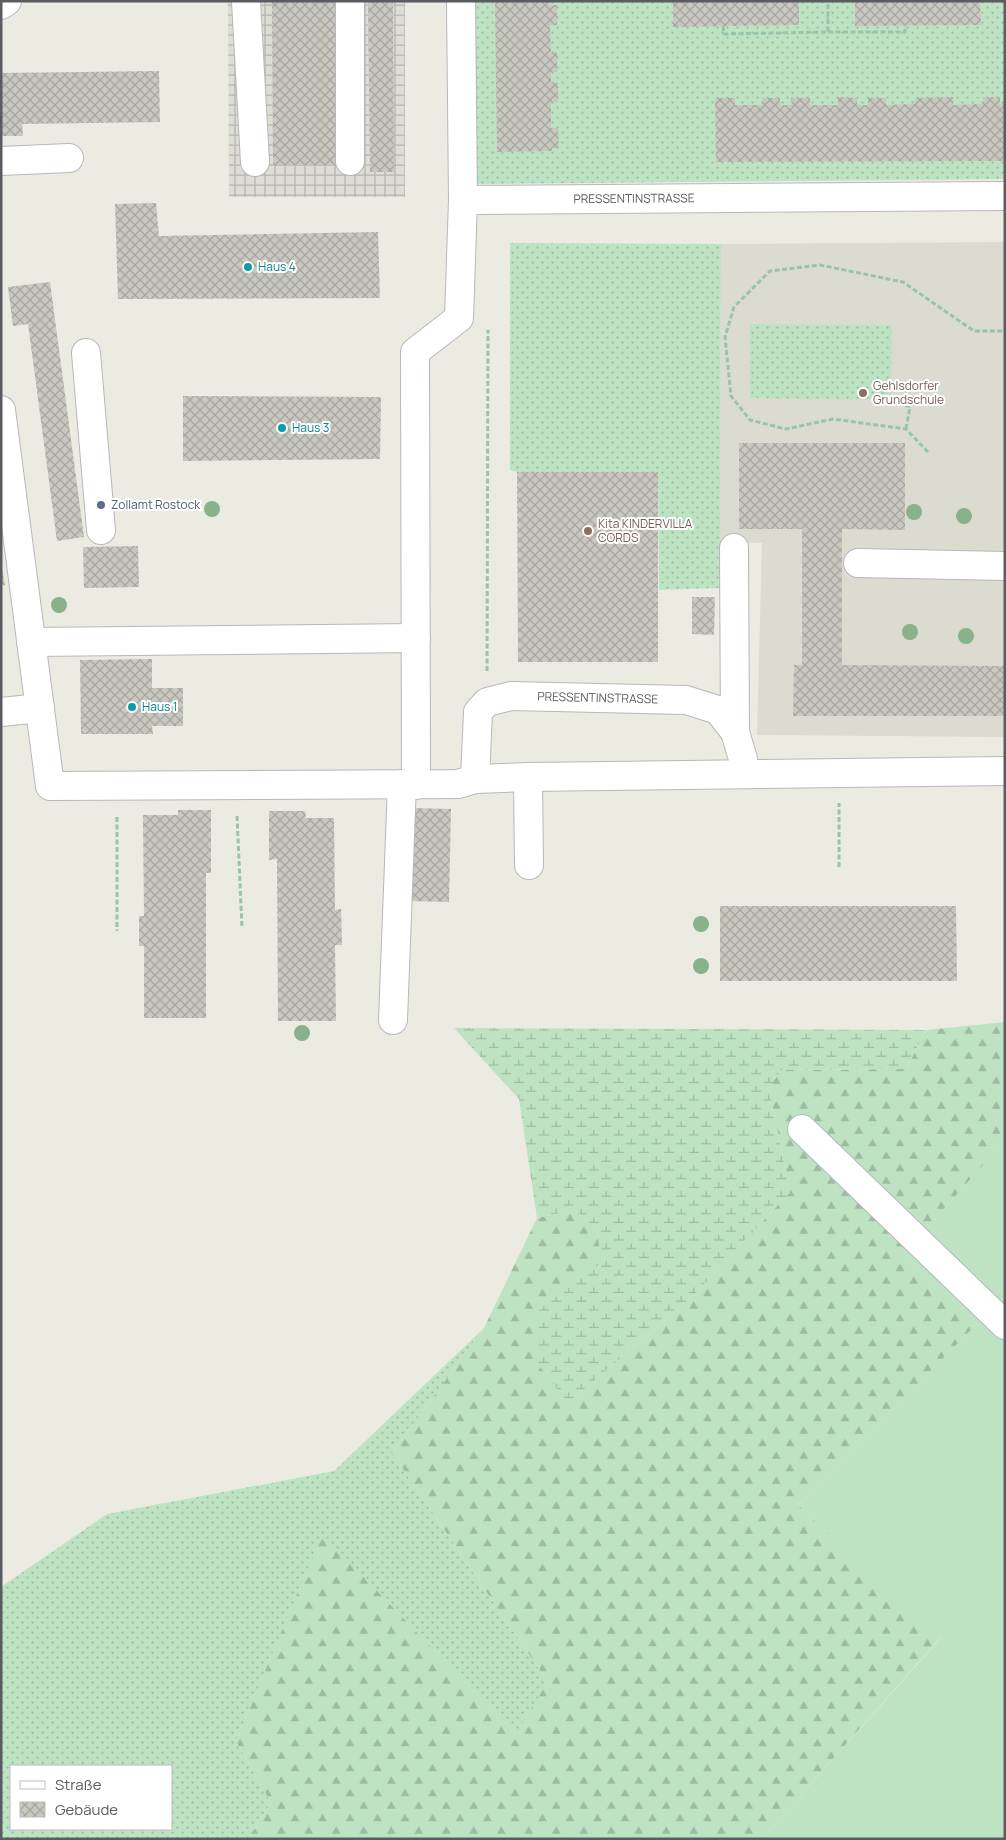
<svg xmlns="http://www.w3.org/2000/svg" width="1006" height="1840" font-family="Manrope,sans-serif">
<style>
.industrial{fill:url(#industrial-grid)}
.education{fill:#dcdbcf}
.grass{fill:url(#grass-dots);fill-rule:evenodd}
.forest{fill:url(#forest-firs)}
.wetland{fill:url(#wetland-marsh)}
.garden{fill:#bde3c3}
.building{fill:url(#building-cross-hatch)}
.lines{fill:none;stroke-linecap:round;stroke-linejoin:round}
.minor-casing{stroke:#b6b8bd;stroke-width:30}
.path{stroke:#97c4ab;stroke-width:3;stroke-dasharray:5 2.5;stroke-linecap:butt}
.minor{stroke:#fff;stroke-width:28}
.tree{fill:#88b28c}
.culture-dot{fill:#0f9aa8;stroke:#fff;stroke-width:2}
.education-dot{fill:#8d6e63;stroke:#fff;stroke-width:2}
.service-dot{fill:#5c6f8a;stroke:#fff;stroke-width:2}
.labels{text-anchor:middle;stroke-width:4;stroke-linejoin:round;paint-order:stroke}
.street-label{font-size:12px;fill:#595c61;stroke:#fff}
.culture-label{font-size:12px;fill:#0d838f;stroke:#fff;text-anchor:start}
.education-label{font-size:12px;fill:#785e54;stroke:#fff;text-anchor:start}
.service-label{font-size:12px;fill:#4e5e75;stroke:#fff;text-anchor:start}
</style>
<defs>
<pattern id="industrial-grid" width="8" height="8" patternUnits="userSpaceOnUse" patternTransform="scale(1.25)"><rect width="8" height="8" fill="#dddcd5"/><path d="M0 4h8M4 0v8" fill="none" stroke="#b6b6b0"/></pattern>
<pattern id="grass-dots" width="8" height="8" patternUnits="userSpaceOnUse" patternTransform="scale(1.25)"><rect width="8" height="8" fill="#bde3c3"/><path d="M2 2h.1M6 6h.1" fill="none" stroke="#9dbba2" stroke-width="1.8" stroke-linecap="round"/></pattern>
<pattern id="forest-firs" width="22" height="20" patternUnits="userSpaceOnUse" patternTransform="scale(1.25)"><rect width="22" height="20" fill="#bde3c3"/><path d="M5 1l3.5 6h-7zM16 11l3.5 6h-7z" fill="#9dbba2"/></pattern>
<pattern id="wetland-marsh" width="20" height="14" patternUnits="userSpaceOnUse" patternTransform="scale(1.25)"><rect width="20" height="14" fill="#bde3c3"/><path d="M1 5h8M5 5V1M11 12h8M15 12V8" fill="none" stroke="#9dbba2"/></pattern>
<pattern id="building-cross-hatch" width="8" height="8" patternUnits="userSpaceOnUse" patternTransform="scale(1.25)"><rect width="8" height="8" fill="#c9c8c0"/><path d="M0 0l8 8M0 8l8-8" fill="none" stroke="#a6a69f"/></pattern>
</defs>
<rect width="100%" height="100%" fill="#ecebe1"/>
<path class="industrial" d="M 228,1 L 405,1 L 405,197 L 229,197 Z"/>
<path class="education" d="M 1005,242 L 1005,737 L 757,735 L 762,543 L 720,542 L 721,244 Z"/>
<g class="grass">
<path d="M 474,1 L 1005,1 L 1005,179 L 472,184 Z"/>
<path d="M 510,243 L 721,244 L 720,588 L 659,590 L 658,472 L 517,472 L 510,470 Z"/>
<path d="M 750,324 L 892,325 L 891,400 L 750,398 Z"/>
<path d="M 484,1328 L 392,1453 L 548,1682 L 516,1735 L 322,1535 L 236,1741 L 271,1803 L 248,1839 L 1,1839 L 1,1587 L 107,1514 L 334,1471 ZM 11,1766 L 171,1766 L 171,1829 L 11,1829 Z"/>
</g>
<path class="forest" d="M 1005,1022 L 1005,1148 L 1001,1145 L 904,1254 L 977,1324 L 798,1505 L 940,1638 L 762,1839 L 248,1839 L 271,1803 L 236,1741 L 322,1534 L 515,1734 L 548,1682 L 392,1453 L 484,1328 L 537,1218 L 574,1210 L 597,1229 L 602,1263 L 539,1311 L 568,1403 L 691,1298 L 790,1192 L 769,1088 L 781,1070 L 906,1069 L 926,1030 Z"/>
<path class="wetland" d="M 454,1028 L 926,1030 L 906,1069 L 781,1070 L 769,1088 L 790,1192 L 691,1298 L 568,1403 L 537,1363 L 539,1310 L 601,1263 L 597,1229 L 574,1210 L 537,1218 L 519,1099 Z"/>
<path class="garden" d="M 1001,1145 L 1005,1148 L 1005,1839 L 762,1839 L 940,1639 L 798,1505 L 977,1324 L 904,1254 Z"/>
<g class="building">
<path d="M 272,1 L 335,1 L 336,165 L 273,165 Z"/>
<path d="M 368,1 L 393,1 L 394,172 L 370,172 Z"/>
<path d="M 495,1 L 550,1 L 550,5 L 557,5 L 557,25 L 550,25 L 551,52 L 557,52 L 557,72 L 551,72 L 551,83 L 558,83 L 558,102 L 551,102 L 551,128 L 558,128 L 559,148 L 552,148 L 552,151 L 497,152 Z"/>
<path d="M 673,1 L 799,1 L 799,25 L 673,27 Z"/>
<path d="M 855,1 L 980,1 L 981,25 L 855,26 Z"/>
<path d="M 159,71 L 160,122 L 22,124 L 23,136 L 1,136 L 1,73 Z"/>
<path d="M 838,97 L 857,98 L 857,105 L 868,105 L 868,98 L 886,98 L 886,105 L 915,104 L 915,98 L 953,97 L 953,105 L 983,104 L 983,97 L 1000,97 L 1000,104 L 1005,104 L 1005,161 L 716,162 L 715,98 L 735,98 L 735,105 L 762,105 L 762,98 L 780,98 L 780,105 L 792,105 L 791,98 L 810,98 L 810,105 L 838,105 Z"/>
<path d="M 156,203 L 159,236 L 378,232 L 380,298 L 118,299 L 115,204 Z"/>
<path d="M 50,282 L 84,537 L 57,541 L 28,324 L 13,326 L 8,287 Z"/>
<path d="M 183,396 L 381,397 L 380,459 L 183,461 Z"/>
<path d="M 739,443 L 905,443 L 905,530 L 842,529 L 842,665 L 1005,666 L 1005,716 L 793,716 L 794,665 L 802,665 L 802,529 L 739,529 Z"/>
<path d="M 517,472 L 658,472 L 658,662 L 518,662 Z"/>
<path d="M 138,546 L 139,587 L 84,588 L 83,547 Z"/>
<path d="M 2,568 L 5,585 L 1,586 L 1,569 Z"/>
<path d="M 692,597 L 715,597 L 714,635 L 692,634 Z"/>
<path d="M 152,659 L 152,688 L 183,688 L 183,726 L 152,726 L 153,734 L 81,734 L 80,660 Z"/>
<path d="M 411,808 L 451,809 L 449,902 L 408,901 Z"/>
<path d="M 178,810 L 211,810 L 211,873 L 206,873 L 206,1018 L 144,1018 L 144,946 L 139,946 L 139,916 L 144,916 L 143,815 L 178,815 Z"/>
<path d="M 269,811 L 305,811 L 306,818 L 334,818 L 335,910 L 341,909 L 342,945 L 335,945 L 336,1021 L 278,1021 L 277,859 L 269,860 Z"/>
<path d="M 720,906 L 956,906 L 957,981 L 720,981 Z"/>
</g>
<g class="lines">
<g class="minor-casing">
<g id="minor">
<path d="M 246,1 L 255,162"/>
<path d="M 1,5 L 7,1"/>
<path d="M 1,161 L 69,158"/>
<path d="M 350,161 L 350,1"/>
<path id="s1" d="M 463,200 L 1005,196"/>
<path d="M 86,353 L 101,530"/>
<path d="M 1,410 L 50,786 L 458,784 L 475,779 L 528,777 L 1005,771"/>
<path d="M 734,548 L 735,732"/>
<path d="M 858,563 L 1005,566"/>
<path d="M 31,642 L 416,638"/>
<path d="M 1,712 L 40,708"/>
<path d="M 528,777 L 529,865"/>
<path id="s2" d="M 475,779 L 478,712 L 487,702 L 511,696 L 686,700 L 718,710 L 735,732 L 743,759 L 744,773"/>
<path d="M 416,785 L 415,352 L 459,318 L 463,200 L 461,1"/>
<path d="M 393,1020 L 402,784"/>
<path d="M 802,1129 L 1005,1325"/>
</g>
</g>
<g class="path">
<path d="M 723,26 L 724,34 L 828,32 L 828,1"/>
<path d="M 828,32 L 905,32 L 905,26"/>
<path d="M 891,400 L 910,407 L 906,429"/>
<path d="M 928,452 L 906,429 L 833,419 L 786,429 L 750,420 L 731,396 L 725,337 L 734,307 L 770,271 L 820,265 L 903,282 L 974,331 L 1005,331"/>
<path d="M 487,671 L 488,330"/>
<path d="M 237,816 L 242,928"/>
<path d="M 117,817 L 117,931"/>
<path d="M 839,867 L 839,803"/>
</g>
<use href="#minor" class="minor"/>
</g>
<g class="tree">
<circle cx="212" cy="509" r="8"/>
<circle cx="914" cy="512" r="8"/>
<circle cx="964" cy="516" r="8"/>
<circle cx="59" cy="605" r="8"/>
<circle cx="910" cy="632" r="8"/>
<circle cx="966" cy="636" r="8"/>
<circle cx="701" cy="924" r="8"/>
<circle cx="701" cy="966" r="8"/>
<circle cx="302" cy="1033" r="8"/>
</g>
<g class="culture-dot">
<circle cx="248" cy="267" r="5"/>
<circle cx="282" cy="428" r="5"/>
<circle cx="132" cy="707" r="5"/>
</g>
<g class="education-dot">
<circle cx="863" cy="393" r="5"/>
<circle cx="588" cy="531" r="5"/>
</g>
<circle class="service-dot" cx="101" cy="505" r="5"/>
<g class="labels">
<g class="street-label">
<text dy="4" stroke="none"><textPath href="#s1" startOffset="171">PRESSENTINSTRASSE</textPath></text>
<text dy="4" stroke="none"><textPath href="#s2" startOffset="192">PRESSENTINSTRASSE</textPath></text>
</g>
<g class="culture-label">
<text x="258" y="271">Haus 4</text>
<text x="292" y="432">Haus 3</text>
<text x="142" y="711">Haus 1</text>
</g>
<g class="education-label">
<text x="873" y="390">Gehlsdorfer<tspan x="873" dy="14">Grundschule</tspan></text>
<text x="598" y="528">Kita KINDERVILLA<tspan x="598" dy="14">CORDS</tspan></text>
</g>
<g class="service-label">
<text x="111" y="509">Zollamt Rostock</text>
</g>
</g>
<rect width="1006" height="1840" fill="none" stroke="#595c61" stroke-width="5"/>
<rect x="10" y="1765" width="162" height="65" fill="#ffffff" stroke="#bdbec0"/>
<rect x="20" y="1781" width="25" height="8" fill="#ffffff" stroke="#bdbec0"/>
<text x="55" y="1790" font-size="15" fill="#595c61">Straße</text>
<rect x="20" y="1802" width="25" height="15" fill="url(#building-cross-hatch)" stroke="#bdbec0"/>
<text x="55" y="1815" font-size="15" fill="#595c61">Gebäude</text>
</svg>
